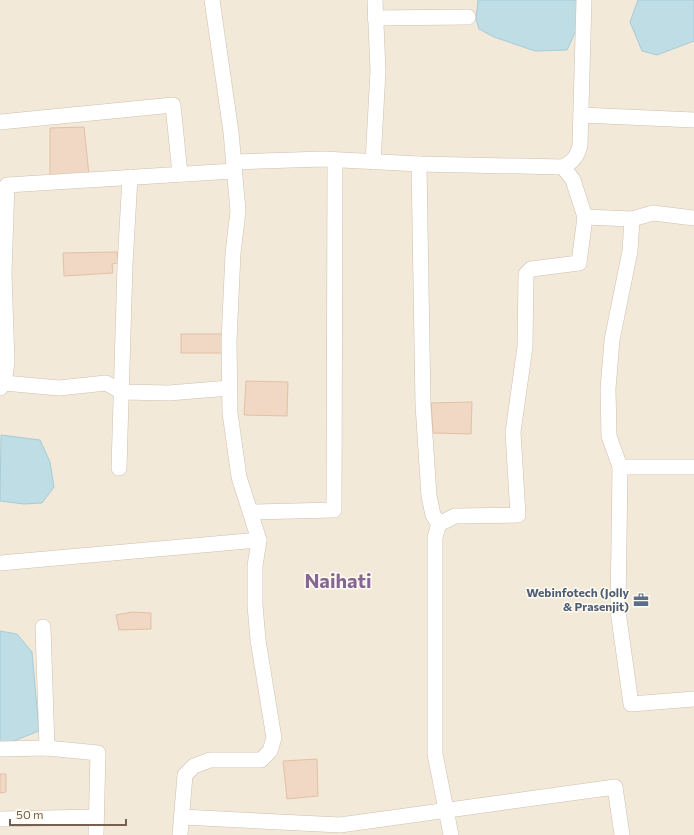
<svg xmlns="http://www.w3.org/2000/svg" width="694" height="835" font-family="Commissioner,sans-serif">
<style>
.residential{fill:#f3e9d9}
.water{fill:#bfdde5;stroke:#a6ccd7}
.building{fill:#f0d8c4;stroke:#e2c0a5}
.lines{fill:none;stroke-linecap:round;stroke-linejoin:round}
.minor-casing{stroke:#cebfb0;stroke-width:16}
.minor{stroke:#fff;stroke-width:15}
.labels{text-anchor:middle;stroke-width:3;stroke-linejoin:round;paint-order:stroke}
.service-label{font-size:12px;font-weight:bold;fill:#4e5e75;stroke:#fefaf1;text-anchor:end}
.town-label{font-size:20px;font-weight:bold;fill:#866692;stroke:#fefaf1}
</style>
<rect width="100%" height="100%" fill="#fcf6eb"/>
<rect class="residential" x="0" y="0" width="694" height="835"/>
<g class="water">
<path d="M 478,0 L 579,0 L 579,24 L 567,50 L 535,51 L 494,37 L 479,29 L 476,19 Z"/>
<path d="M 638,0 L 694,0 L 694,41 L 657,55 L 642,51 L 630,22 Z"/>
<path d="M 1,435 L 40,440 L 50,462 L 54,487 L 42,503 L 24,504 L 0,501 Z"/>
<path d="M 0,631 L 17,634 L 32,652 L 39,731 L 11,742 L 0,744 Z"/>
</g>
<g class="building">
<path d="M 84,127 L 89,175 L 50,176 L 50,128 Z"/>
<path d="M 117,252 L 118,263 L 112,264 L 113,273 L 64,276 L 63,253 Z"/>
<rect x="181" y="334" width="45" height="19"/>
<path d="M 246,381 L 288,382 L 287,416 L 244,415 Z"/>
<path d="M 472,402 L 471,434 L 433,433 L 431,403 Z"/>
<path d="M 132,612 L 151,613 L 151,629 L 119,630 L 116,615 Z"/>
<path d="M 317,759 L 318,796 L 287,799 L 283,761 Z"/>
<path d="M 0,774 L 6,774 L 6,792 L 0,793 Z"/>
</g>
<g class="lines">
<g class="minor-casing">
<g id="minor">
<path d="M 375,18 L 468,17"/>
<path d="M 581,115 L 694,120"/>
<path d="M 0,122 L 173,105 L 180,174"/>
<path d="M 234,162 L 323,159 L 419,164 L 423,405 L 429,496 L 433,515 L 439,524 L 435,537 L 435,754 L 451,835"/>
<path d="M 373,162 L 378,71 L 375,0"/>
<path d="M 419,164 L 563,167 L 573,180 L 585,217 L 632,219 L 630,251 L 612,340 L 608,389 L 609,436 L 620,467 L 694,467"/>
<path d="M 563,167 C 573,162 578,156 580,145 L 584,0"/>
<path d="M 632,219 L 653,213 L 694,218"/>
<path d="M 4,383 L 7,362 L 4,273 L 7,185 L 234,171"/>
<path d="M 0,388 L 4,383 L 59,388 L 106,383 L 122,392 L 169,393 L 229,388"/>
<path d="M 620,467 L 618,611 L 631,704 L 694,699"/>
<path d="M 119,468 L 125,265 L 130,177"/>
<path d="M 251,512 L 334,510 L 335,160"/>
<path d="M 439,524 L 455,516 L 518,515 L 513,432 L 525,347 L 526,274 L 531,269 L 579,263 L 585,217"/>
<path d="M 0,563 L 259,540"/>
<path d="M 43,627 L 47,748"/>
<path d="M 0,749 L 47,748 L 98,753 L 96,835"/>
<path d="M 182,817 L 340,825 L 615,787 L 622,835"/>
<path d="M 0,819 L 95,817"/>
<path d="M 180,835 L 185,775 L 194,766 L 210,760 L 261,760 L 270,751 L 274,738 L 258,640 L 255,605 L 255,566 L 259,540 L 239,477 L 230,413 L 229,341 L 233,253 L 238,211 L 231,132 L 212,0"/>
</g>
</g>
<use href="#minor" class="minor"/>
</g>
<defs>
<g id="office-bare" transform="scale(1.2)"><path d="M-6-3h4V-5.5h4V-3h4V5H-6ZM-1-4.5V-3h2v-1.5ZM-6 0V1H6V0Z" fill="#5c6f8a" stroke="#fefaf1" stroke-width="2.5" paint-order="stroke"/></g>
</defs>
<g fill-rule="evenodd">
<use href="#office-bare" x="641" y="600"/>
</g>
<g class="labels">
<g class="service-label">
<text x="629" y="597">Webinfotech (Jolly<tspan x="629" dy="14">&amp; Prasenjit)</tspan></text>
</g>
<g class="town-label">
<text x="338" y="588">Naihati</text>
</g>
</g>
<path d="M10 819v6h116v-6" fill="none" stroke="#765f4e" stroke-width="2"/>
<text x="16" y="819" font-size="12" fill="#765f4e" stroke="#fefaf1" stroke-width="3" paint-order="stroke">50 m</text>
</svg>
